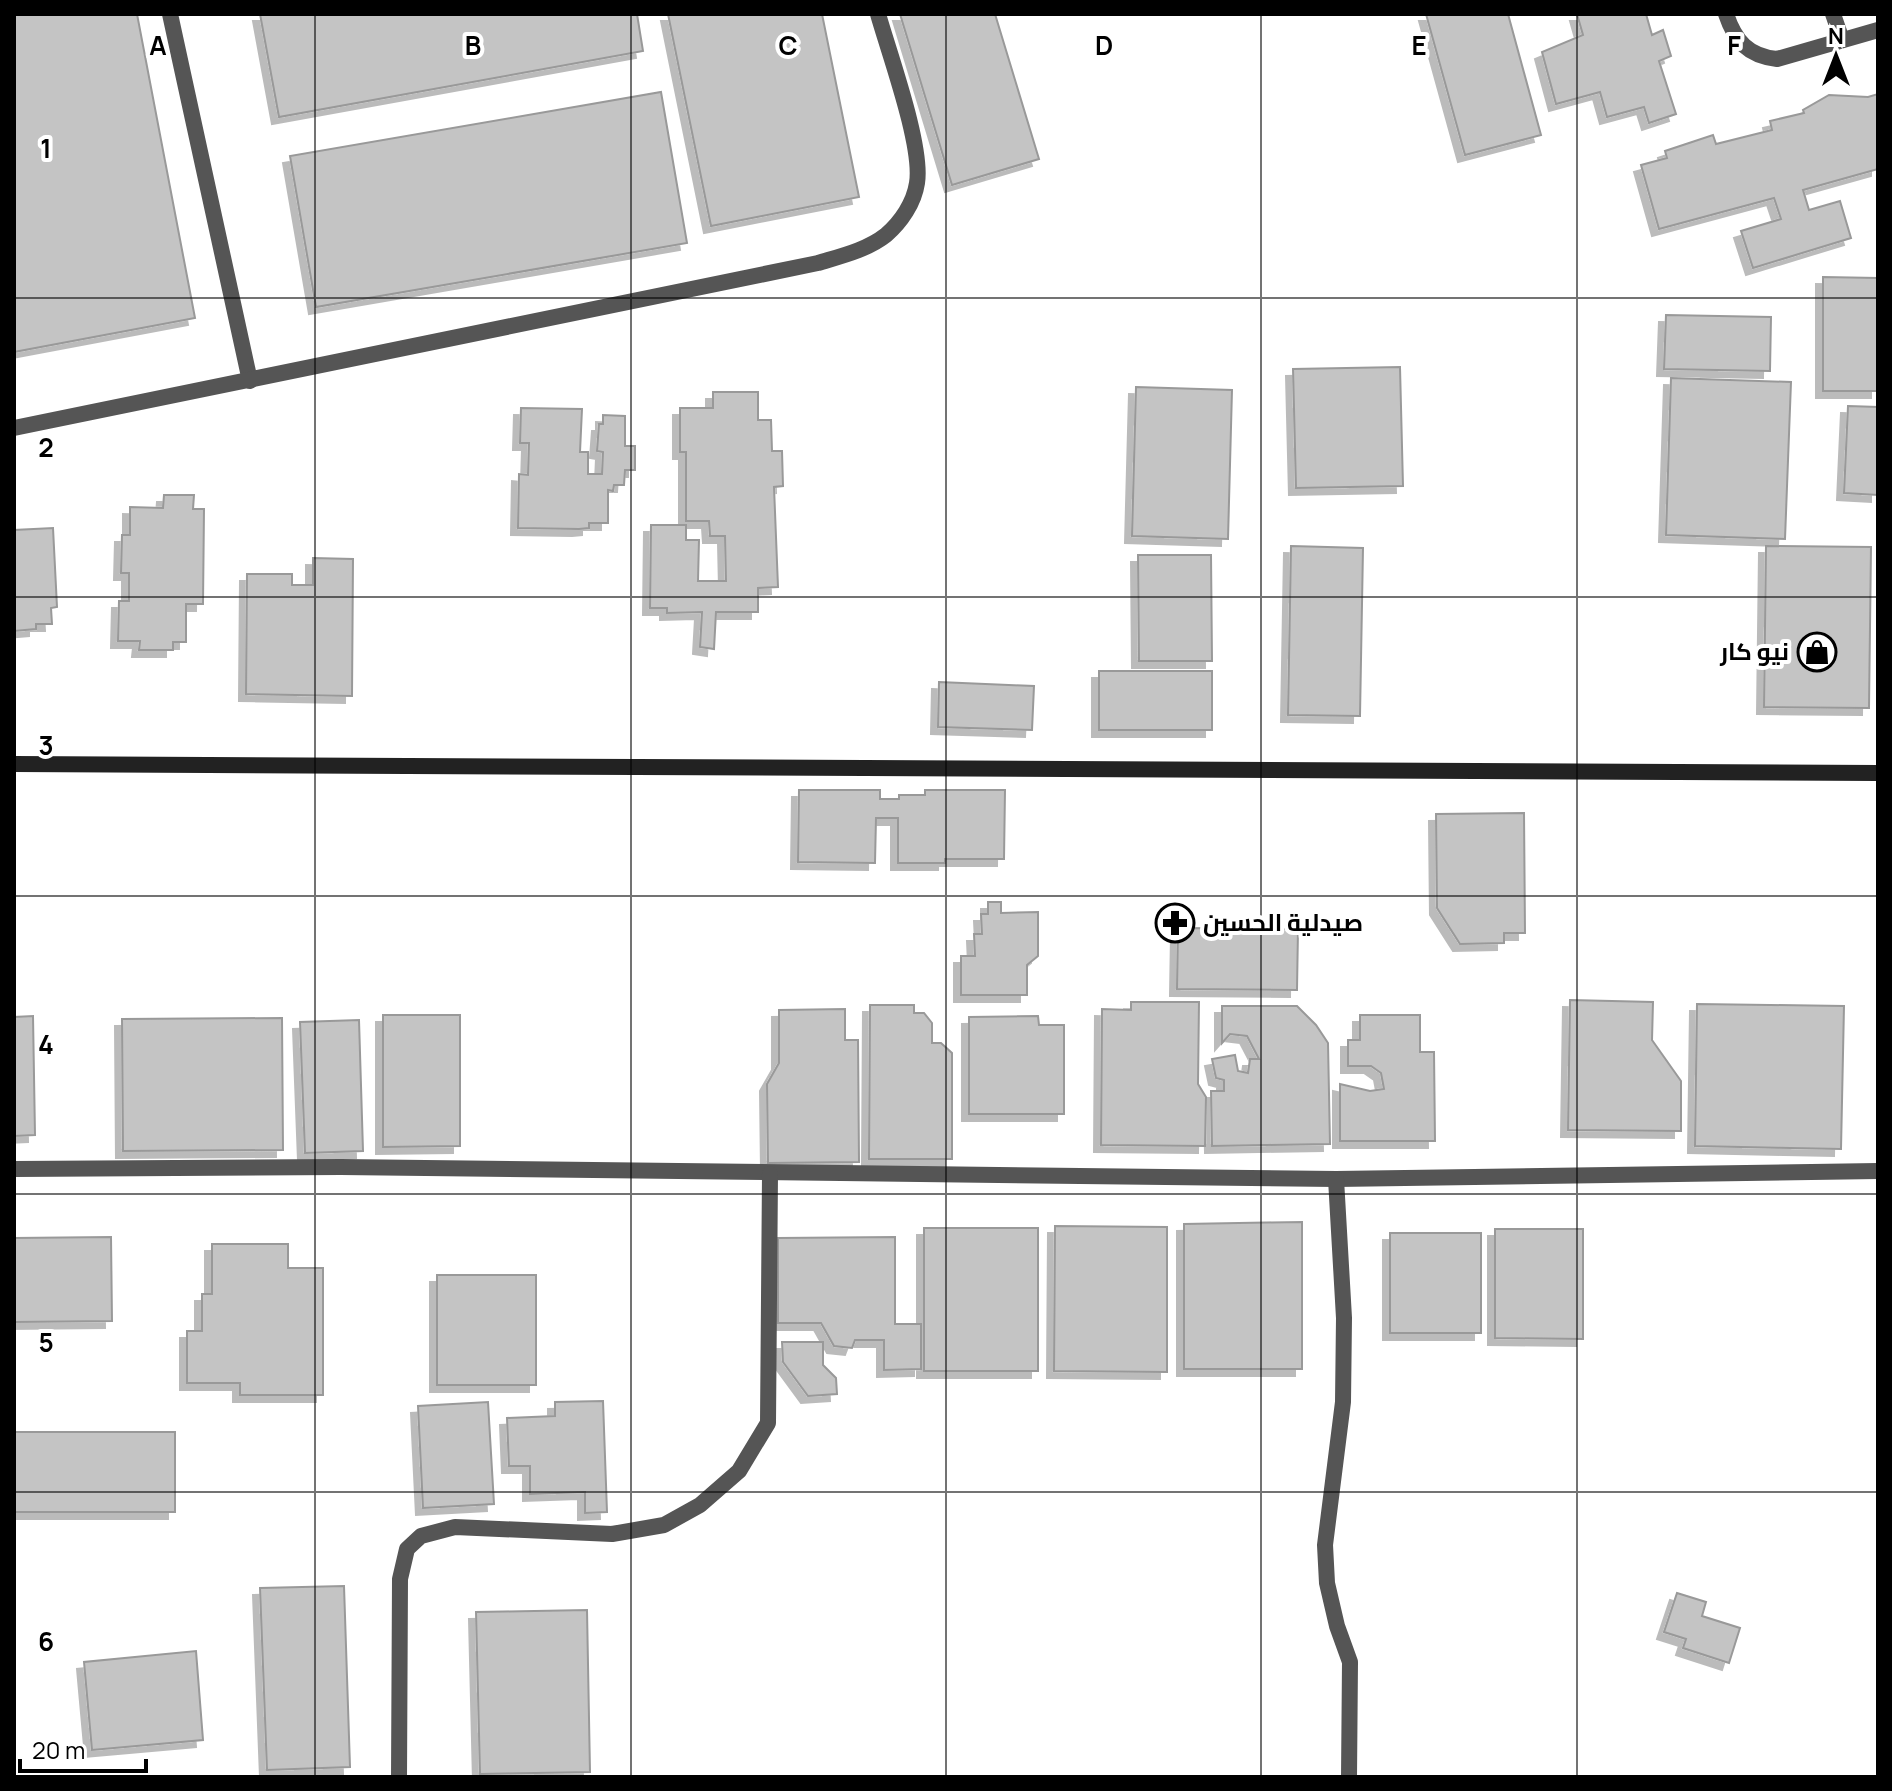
<svg xmlns="http://www.w3.org/2000/svg" width="1892" height="1791" font-family="Manrope,Cairo,sans-serif">
<style>
.building{fill:#c4c4c4;stroke:#999;stroke-width:2;filter:url(#shadow)}
.lines{fill:none;stroke-linecap:round;stroke-linejoin:round}
.lane{stroke:#555;stroke-width:16}
.street{stroke:#555;stroke-width:16}
.secondary{stroke:#222;stroke-width:16}
.grid{fill:none;stroke:#000;stroke-width:2;stroke-opacity:0.55}
.labels{text-anchor:middle;stroke-width:8;stroke-linejoin:round;paint-order:stroke}
.poi-label{font-size:24px;font-weight:bold;fill:#000;stroke:#fff;text-anchor:end}
.grid-label{font-size:26px;text-anchor:middle;font-weight:bold;fill:#000;stroke:#fff;stroke-width:8;stroke-linejoin:round;paint-order:stroke}
</style>
<defs>
<filter id="shadow"><feDropShadow dx="-7" dy="7" stdDeviation="0" flood-color="#0004"/></filter>
</defs>
<rect width="100%" height="100%" fill="#fff"/>
<g class="building">
<path d="M 14,14 L 137,14 L 195,318 L 14,352 Z"/>
<path d="M 260,14 L 637,14 L 643,51 L 279,117 Z"/>
<path d="M 668,14 L 822,14 L 859,197 L 711,226 Z"/>
<path d="M 900,14 L 995,14 L 1039,159 L 952,185 Z"/>
<path d="M 1426,14 L 1508,14 L 1541,135 L 1465,155 Z"/>
<path d="M 1577,14 L 1646,14 L 1652,35 L 1663,30 L 1671,56 L 1659,61 L 1676,114 L 1649,123 L 1644,107 L 1607,117 L 1600,92 L 1556,104 L 1542,52 L 1583,35 Z"/>
<path d="M 661,92 L 687,243 L 316,307 L 290,156 Z"/>
<path d="M 1878,94 L 1878,169 L 1803,190 L 1809,210 L 1840,201 L 1851,238 L 1753,268 L 1741,231 L 1781,219 L 1774,198 L 1659,229 L 1641,165 L 1667,158 L 1665,151 L 1713,135 L 1716,144 L 1772,130 L 1770,121 L 1804,113 L 1803,110 L 1829,95 L 1868,97 Z"/>
<path d="M 1823,277 L 1878,278 L 1878,391 L 1823,391 Z"/>
<path d="M 1666,315 L 1771,317 L 1770,371 L 1664,369 Z"/>
<path d="M 1400,367 L 1403,486 L 1296,488 L 1293,369 Z"/>
<path d="M 1671,378 L 1791,382 L 1785,539 L 1666,535 Z"/>
<path d="M 1136,387 L 1232,390 L 1228,539 L 1132,536 Z"/>
<path d="M 713,392 L 758,392 L 758,420 L 771,420 L 772,451 L 782,451 L 783,486 L 774,487 L 778,587 L 758,588 L 758,612 L 716,612 L 714,649 L 700,647 L 702,612 L 667,613 L 667,608 L 650,608 L 651,525 L 686,525 L 686,540 L 699,540 L 698,581 L 726,581 L 725,536 L 710,536 L 709,521 L 686,521 L 686,452 L 680,452 L 680,408 L 713,408 Z"/>
<path d="M 1848,406 L 1878,407 L 1878,495 L 1844,493 Z"/>
<path d="M 521,408 L 582,409 L 580,452 L 588,452 L 588,474 L 602,474 L 603,452 L 597,451 L 599,424 L 603,424 L 603,415 L 625,416 L 625,446 L 635,446 L 635,470 L 625,470 L 624,485 L 614,485 L 613,491 L 608,490 L 608,523 L 589,523 L 589,528 L 579,529 L 518,528 L 519,474 L 528,475 L 529,443 L 520,443 Z"/>
<path d="M 164,495 L 194,495 L 193,509 L 204,509 L 203,604 L 186,604 L 186,642 L 173,642 L 173,650 L 139,650 L 140,641 L 118,641 L 119,601 L 129,601 L 129,573 L 121,573 L 122,535 L 130,535 L 130,507 L 163,508 Z"/>
<path d="M 53,528 L 57,607 L 51,608 L 52,624 L 36,624 L 36,629 L 14,631 L 14,530 Z"/>
<path d="M 1291,546 L 1363,548 L 1360,716 L 1288,715 Z"/>
<path d="M 1766,546 L 1871,547 L 1869,708 L 1764,707 Z"/>
<path d="M 1138,555 L 1211,555 L 1212,661 L 1139,661 Z"/>
<path d="M 313,558 L 353,559 L 352,696 L 246,694 L 247,574 L 292,574 L 292,585 L 313,585 Z"/>
<rect x="1099" y="671" width="113" height="59"/>
<path d="M 939,682 L 1034,686 L 1032,730 L 938,727 Z"/>
<path d="M 799,790 L 880,790 L 880,799 L 899,799 L 899,795 L 925,795 L 925,790 L 1005,790 L 1004,859 L 945,859 L 945,863 L 898,863 L 898,818 L 876,818 L 875,863 L 798,862 Z"/>
<path d="M 1524,813 L 1525,933 L 1504,933 L 1504,943 L 1460,944 L 1437,908 L 1436,814 Z"/>
<path d="M 988,902 L 1001,902 L 1001,913 L 1038,912 L 1038,956 L 1027,965 L 1027,995 L 961,995 L 961,956 L 975,956 L 974,934 L 982,934 L 981,914 L 988,914 Z"/>
<path d="M 1178,928 L 1298,929 L 1297,990 L 1177,989 Z"/>
<path d="M 1570,1000 L 1653,1002 L 1652,1040 L 1681,1081 L 1681,1131 L 1568,1130 Z"/>
<path d="M 1131,1002 L 1199,1002 L 1198,1084 L 1206,1097 L 1205,1146 L 1101,1145 L 1102,1009 L 1131,1010 Z"/>
<path d="M 1697,1004 L 1844,1006 L 1841,1149 L 1695,1146 Z"/>
<path d="M 870,1005 L 914,1005 L 914,1013 L 924,1013 L 932,1023 L 932,1043 L 941,1043 L 952,1053 L 952,1159 L 869,1159 Z"/>
<path d="M 1222,1006 L 1297,1006 L 1316,1025 L 1328,1043 L 1330,1144 L 1212,1146 L 1211,1091 L 1224,1091 L 1224,1080 L 1216,1078 L 1212,1059 L 1235,1055 L 1238,1071 L 1248,1073 L 1250,1059 L 1259,1059 L 1247,1036 L 1230,1034 L 1222,1043 Z"/>
<path d="M 845,1009 L 845,1040 L 858,1040 L 859,1162 L 768,1163 L 767,1084 L 779,1063 L 779,1010 Z"/>
<path d="M 383,1015 L 460,1015 L 460,1146 L 383,1147 Z"/>
<path d="M 1360,1015 L 1420,1015 L 1420,1052 L 1434,1052 L 1435,1141 L 1340,1141 L 1340,1084 L 1370,1091 L 1384,1089 L 1381,1073 L 1371,1066 L 1348,1066 L 1348,1040 L 1360,1040 Z"/>
<path d="M 33,1016 L 35,1135 L 14,1136 L 14,1017 Z"/>
<path d="M 1038,1016 L 1039,1025 L 1064,1025 L 1064,1114 L 969,1114 L 969,1017 Z"/>
<path d="M 282,1018 L 283,1150 L 123,1151 L 122,1019 Z"/>
<path d="M 359,1020 L 363,1151 L 305,1153 L 300,1022 Z"/>
<path d="M 1302,1222 L 1302,1369 L 1184,1369 L 1184,1224 Z"/>
<path d="M 1055,1226 L 1167,1227 L 1167,1372 L 1054,1371 Z"/>
<rect x="924" y="1228" width="114" height="143"/>
<path d="M 1495,1229 L 1583,1229 L 1583,1339 L 1495,1338 Z"/>
<rect x="1390" y="1233" width="91" height="100"/>
<path d="M 111,1237 L 112,1321 L 14,1322 L 14,1238 Z"/>
<path d="M 895,1237 L 895,1324 L 921,1324 L 921,1369 L 884,1370 L 884,1340 L 855,1340 L 852,1348 L 834,1346 L 821,1323 L 778,1323 L 778,1238 Z"/>
<path d="M 212,1244 L 288,1244 L 288,1268 L 323,1268 L 323,1395 L 240,1395 L 240,1383 L 187,1383 L 187,1331 L 202,1331 L 202,1294 L 212,1294 Z"/>
<rect x="437" y="1275" width="99" height="110"/>
<path d="M 782,1342 L 823,1342 L 823,1365 L 836,1378 L 837,1394 L 808,1396 L 783,1362 Z"/>
<path d="M 603,1401 L 607,1512 L 585,1513 L 585,1492 L 530,1494 L 530,1466 L 509,1466 L 507,1418 L 555,1416 L 555,1402 Z"/>
<path d="M 488,1402 L 494,1504 L 423,1508 L 418,1406 Z"/>
<rect x="14" y="1432" width="161" height="80"/>
<path d="M 344,1586 L 350,1767 L 267,1770 L 260,1588 Z"/>
<path d="M 1677,1593 L 1706,1602 L 1702,1616 L 1740,1628 L 1729,1663 L 1683,1648 L 1686,1639 L 1664,1632 Z"/>
<path d="M 587,1610 L 590,1772 L 480,1774 L 476,1612 Z"/>
<path d="M 196,1651 L 203,1740 L 92,1750 L 84,1662 Z"/>
</g>
<g class="lines">
<g class="lane">
<path d="M 170,14 L 250,381"/>
<path d="M 1726,14 C 1735,41 1748,56 1777,59 L 1878,30"/>
<path d="M 1833,14 L 1842,40"/>
<path d="M 14,428 L 818,263 C 841,256 867,250 886,235 C 901,222 914,203 917,183 C 923,146 889,53 878,14"/>
</g>
<g class="street">
<path d="M 14,1169 L 341,1167 L 1336,1179 L 1878,1171"/>
<path d="M 1336,1179 L 1344,1318 L 1343,1402 L 1325,1545 L 1327,1583 L 1337,1626 L 1350,1662 L 1349,1777"/>
<path d="M 399,1777 L 400,1579 L 407,1549 L 421,1536 L 455,1527 L 612,1534 L 664,1525 L 700,1505 L 739,1471 L 768,1423 L 770,1174"/>
</g>
<path class="secondary" d="M 14,764 L 1878,773"/>
</g>
<path class="grid" d="M 315,14 L 315,1777M 631,14 L 631,1777M 946,14 L 946,1777M 1261,14 L 1261,1777M 1577,14 L 1577,1777M 14,298 L 1878,298M 14,597 L 1878,597M 14,896 L 1878,896M 14,1194 L 1878,1194M 14,1492 L 1878,1492"/>
<defs>
<g id="shop-ring" transform="scale(2)"><circle r="9.5" fill="#fff" stroke="#000" stroke-width="1.5"/><path d="M-5-2.5h2.3a2.7 3.5 0 0 1 5.4 0H5L5.5 6h-11ZM-1.5-2.5h3a1.5 2.3 0 0 0-3 0Z" fill="#000"/></g>
<g id="pharmacy-ring" transform="scale(2)"><circle r="9.5" fill="#fff" stroke="#000" stroke-width="1.5"/><path d="M-2-6h4v4h4v4h-4v4h-4v-4h-4v-4h4Z" fill="#000"/></g>
</defs>
<g fill-rule="evenodd">
<use href="#shop-ring" x="1817" y="652"/>
<use href="#pharmacy-ring" x="1175" y="923"/>
</g>
<g class="labels">
<g class="poi-label">
<text x="1789" y="660">نيو كار</text>
<text x="1203" y="931" text-anchor="start">صيدلية الحسين</text>
</g>
</g>
<g class="grid-label">
<text x="158" y="55">A</text>
<text x="473" y="55">B</text>
<text x="788" y="55">C</text>
<text x="1104" y="55">D</text>
<text x="1419" y="55">E</text>
<text x="1734" y="55">F</text>
<text x="46" y="158">1</text>
<text x="46" y="457">2</text>
<text x="46" y="755">3</text>
<text x="46" y="1054">4</text>
<text x="46" y="1352">5</text>
<text x="46" y="1651">6</text>
</g>
<rect width="1892" height="1791" fill="none" stroke="#000000" stroke-width="32"/>
<g transform="translate(1836 56)" stroke="#ffffff" stroke-width="6" paint-order="stroke">
<path d="M0-6L14 30L0 20L-14 30Z" fill="#000000"/>
<text y="-12" font-size="22" font-weight="bold" text-anchor="middle" fill="#000000">N</text>
</g>
<path d="M20 1759v12h126v-12" fill="none" stroke="#000000" stroke-width="4"/>
<text x="32" y="1759" font-size="24" fill="#000000" stroke="#ffffff" stroke-width="6" paint-order="stroke">20 m</text>
</svg>
